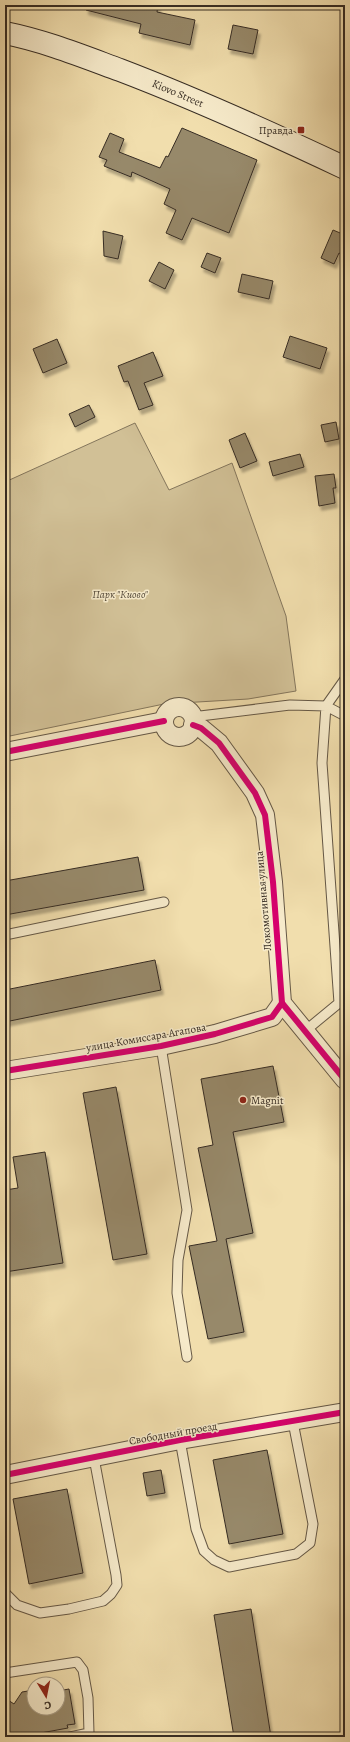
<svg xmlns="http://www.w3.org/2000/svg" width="350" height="1742" font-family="Alegreya,serif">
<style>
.green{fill:#d1c096;stroke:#84765c}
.building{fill:#97896b;stroke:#362c23;filter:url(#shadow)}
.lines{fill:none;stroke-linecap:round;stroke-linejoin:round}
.lane-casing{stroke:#655846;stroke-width:11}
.street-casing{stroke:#655846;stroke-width:20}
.secondary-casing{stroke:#362c23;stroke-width:24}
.lane{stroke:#f6eaca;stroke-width:9}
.street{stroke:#f6eaca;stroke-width:18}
.secondary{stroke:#f6eaca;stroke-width:22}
.cycleway-casing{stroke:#f6eaca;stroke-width:8}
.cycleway{stroke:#d6006c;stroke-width:6}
.poi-dot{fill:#8f2418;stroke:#f6eaca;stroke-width:1.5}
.labels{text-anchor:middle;stroke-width:3;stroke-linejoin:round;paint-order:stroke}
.street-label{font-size:11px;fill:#362c23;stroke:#f6eaca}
.poi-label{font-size:11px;fill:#362c23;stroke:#f6eaca;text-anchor:end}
.park-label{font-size:11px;font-style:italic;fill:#554a3a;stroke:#f6eaca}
</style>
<defs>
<filter id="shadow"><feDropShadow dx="2.5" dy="4.5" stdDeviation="1" flood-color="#0004"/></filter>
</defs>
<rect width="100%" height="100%" fill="#f1dead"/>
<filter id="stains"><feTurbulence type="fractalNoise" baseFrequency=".005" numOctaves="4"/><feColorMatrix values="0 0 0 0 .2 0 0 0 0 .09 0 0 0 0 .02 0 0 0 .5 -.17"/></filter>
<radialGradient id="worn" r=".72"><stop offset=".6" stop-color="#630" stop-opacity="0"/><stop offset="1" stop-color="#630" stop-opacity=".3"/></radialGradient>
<path class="green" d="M 135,423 L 169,490 L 232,463 L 286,616 L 296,691 L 248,699 L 164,704 L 5,737 L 5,482 Z"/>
<g class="building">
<path d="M 86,5 L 158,5 L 157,12 L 195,20 L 190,45 L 139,33 L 141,24 L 86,10 Z"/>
<path d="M 233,25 L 258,30 L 253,54 L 228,49 Z"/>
<path d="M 182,128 L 257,160 L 229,233 L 192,218 L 182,240 L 166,233 L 176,210 L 164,204 L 170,189 L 132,172 L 131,177 L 104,166 L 107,160 L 99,157 L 110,133 L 124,139 L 119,152 L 160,168 L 166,156 L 168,157 Z"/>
<path d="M 333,230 L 345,235 L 345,256 L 339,253 L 334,264 L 321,258 Z"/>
<path d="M 103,231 L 123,236 L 118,259 L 104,256 Z"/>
<path d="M 207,253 L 221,258 L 215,273 L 201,267 Z"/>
<path d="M 159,262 L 174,270 L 165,289 L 149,281 Z"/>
<path d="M 242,274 L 273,281 L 269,299 L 238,292 Z"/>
<path d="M 290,336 L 327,348 L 320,369 L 283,357 Z"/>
<path d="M 57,339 L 67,363 L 43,373 L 33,349 Z"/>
<path d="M 153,352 L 163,376 L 144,383 L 153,405 L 139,410 L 128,381 L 124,382 L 118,366 Z"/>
<path d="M 89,405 L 95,417 L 75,427 L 69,414 Z"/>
<path d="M 336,422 L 339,439 L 325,442 L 321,425 Z"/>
<path d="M 245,433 L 257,461 L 240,468 L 229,440 Z"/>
<path d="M 300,454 L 304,467 L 273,476 L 269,462 Z"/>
<path d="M 334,474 L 336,488 L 333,488 L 335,503 L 319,506 L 315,476 Z"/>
<path d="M 138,857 L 144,890 L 5,915 L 5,881 Z"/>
<path d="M 155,960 L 161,990 L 5,1022 L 5,990 Z"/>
<path d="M 273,1066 L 284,1122 L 233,1132 L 253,1233 L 226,1239 L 244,1332 L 208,1339 L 189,1246 L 217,1241 L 198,1148 L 213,1145 L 201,1079 Z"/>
<path d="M 116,1087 L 147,1254 L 113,1260 L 83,1093 Z"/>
<path d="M 45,1152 L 63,1263 L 5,1272 L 5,1190 L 18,1188 L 13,1157 Z"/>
<path d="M 267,1450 L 283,1534 L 229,1544 L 213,1460 Z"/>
<path d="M 161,1470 L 165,1493 L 147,1496 L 143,1473 Z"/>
<path d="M 67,1489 L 83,1573 L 29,1584 L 13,1499 Z"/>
<path d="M 251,1609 L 271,1737 L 234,1737 L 214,1615 Z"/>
<path d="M 69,1689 L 75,1724 L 67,1725 L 68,1728 L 19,1737 L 5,1737 L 5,1698 L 14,1704 L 22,1692 L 28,1691 L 34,1696 L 34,1708 L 58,1708 L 58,1691 Z"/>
</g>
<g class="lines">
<g class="lane-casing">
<g id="lane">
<path d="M 345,679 L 326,706 L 345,716"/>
<path d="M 192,717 L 290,705 L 326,706 L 322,763 L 339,1003 L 305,1031"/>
<path d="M 5,935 L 164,902"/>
<path d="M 161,1046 L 187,1210 L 178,1260 L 177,1293 L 187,1357"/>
<path d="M 180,1440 L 196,1529 L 204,1551 L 214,1560 L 229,1567 L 296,1554 L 310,1543 L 313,1524 L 293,1422"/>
<path d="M 5,1593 L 17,1605 L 40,1613 L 69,1609 L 103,1601 L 111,1594 L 117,1585 L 116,1575 L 94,1458"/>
<path d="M 5,1673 L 77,1662 L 83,1670 L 88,1698 L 89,1733 L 70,1737"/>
</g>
</g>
<g class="street-casing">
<g id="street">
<circle cx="179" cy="722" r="15"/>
<path d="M 193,725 L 201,728 L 219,743 L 255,793 L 265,815 L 273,882 L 282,1003 L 345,1080"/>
<path d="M 5,752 L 164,721"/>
<path d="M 5,1071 L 161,1046 L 215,1034 L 272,1017 L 282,1003"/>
<path d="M 5,1475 L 180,1440 L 345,1412"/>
</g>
</g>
<g class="secondary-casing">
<path id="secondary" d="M 5,33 C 45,41 82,56 120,70 C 196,99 271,133 345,168"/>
</g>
<use href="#lane" class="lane"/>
<use href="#street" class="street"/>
<use href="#secondary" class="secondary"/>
<g class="cycleway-casing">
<g id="cycleway">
<path d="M 193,725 L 201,728 L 219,743 L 255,793 L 265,815 L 273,882 L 282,1003 L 345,1080"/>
<path d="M 5,752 L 164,721"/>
<path d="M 5,1071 L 161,1046 L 215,1034 L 272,1017 L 282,1003"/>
<path d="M 5,1475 L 180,1440 L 345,1412"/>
</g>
</g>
<use href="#cycleway" class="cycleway"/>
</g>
<g class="poi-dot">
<rect x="297" y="126" width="8" height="8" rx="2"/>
<circle cx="243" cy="1100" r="4"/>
</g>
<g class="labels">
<g class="street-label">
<text transform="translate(178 93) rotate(23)" y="4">Kiovo Street</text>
<text transform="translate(263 901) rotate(-95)" y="4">Локомотивная улица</text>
<text transform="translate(146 1037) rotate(-10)" y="4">улица Комиссара Агапова</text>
<text transform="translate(173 1433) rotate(-10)" y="4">Свободный проезд</text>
</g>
<g class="poi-label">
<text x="293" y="134">Правда</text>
<text x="251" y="1104" text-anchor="start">Magnit</text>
</g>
<g class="park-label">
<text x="120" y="598">Парк "Киово"</text>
</g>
</g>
<rect width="350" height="1742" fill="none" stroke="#f1dead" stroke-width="20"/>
<rect x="6" y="6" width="338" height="1730" fill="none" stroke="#362c23" stroke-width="2"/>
<rect x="10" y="10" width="330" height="1722" fill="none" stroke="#362c23"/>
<g transform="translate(46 1696) rotate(170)"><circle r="19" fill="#f6eaca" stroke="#a99e87"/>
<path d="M0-3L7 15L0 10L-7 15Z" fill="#8f2418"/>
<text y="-6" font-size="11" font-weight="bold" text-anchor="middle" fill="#362c23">С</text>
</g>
<rect width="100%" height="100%" filter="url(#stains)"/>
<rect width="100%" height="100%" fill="url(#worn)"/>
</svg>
